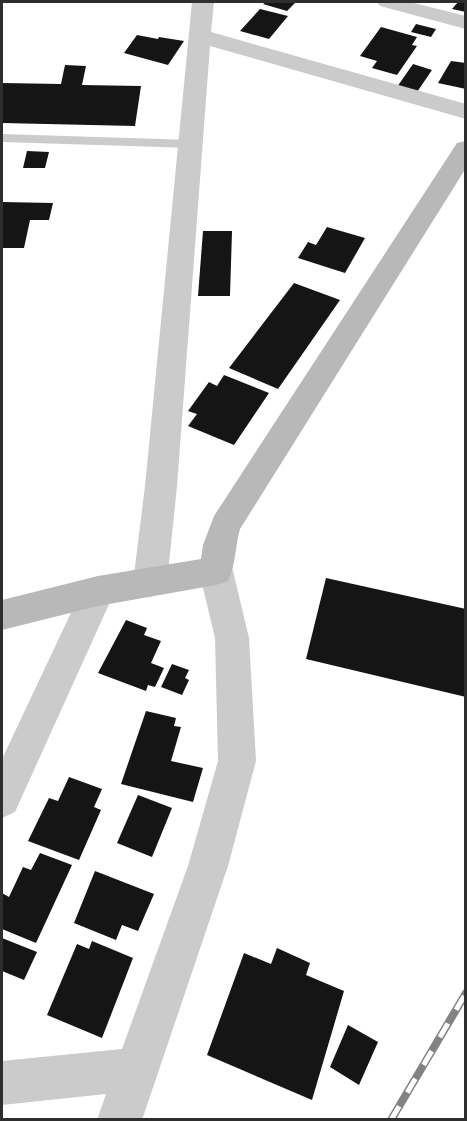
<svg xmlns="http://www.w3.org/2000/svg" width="467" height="1121" font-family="Barlow,sans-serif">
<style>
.building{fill:#151515}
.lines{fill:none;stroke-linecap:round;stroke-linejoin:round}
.lane{fill:#cbcbcb;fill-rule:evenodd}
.street{fill:#cbcbcb;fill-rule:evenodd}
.secondary{fill:#b8b8b8;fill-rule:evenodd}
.rail-casing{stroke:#838383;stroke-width:8}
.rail{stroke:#fff;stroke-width:5;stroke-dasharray:16;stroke-linecap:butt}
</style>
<rect width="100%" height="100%" fill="#fff"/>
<g class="building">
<path d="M 266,2 L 296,2 L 287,11 L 263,4 Z"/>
<path d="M 458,2 L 466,2 L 466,12 L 452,9 Z"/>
<path d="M 260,9 L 288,16 L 269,39 L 240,31 Z"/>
<path d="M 416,24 L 436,29 L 431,37 L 411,32 Z"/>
<path d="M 381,27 L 417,37 L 412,45 L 417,46 L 397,75 L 372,68 L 377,61 L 360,56 Z"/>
<path d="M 137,35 L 158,39 L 159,37 L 184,41 L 168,65 L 124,53 Z"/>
<path d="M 451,61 L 466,63 L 466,89 L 438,83 Z"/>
<path d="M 413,64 L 432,70 L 417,92 L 397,87 Z"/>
<path d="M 65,65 L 86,66 L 82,85 L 141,86 L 135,126 L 2,123 L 2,83 L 61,84 Z"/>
<path d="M 27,151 L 49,152 L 45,168 L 23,168 Z"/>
<path d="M 3,202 L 53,203 L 49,220 L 30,220 L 24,248 L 2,248 Z"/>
<path d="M 327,227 L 365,238 L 345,273 L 298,258 L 308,242 L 316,245 Z"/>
<path d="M 203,231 L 232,231 L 230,296 L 198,296 Z"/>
<path d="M 294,283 L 340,300 L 278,389 L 229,368 Z"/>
<path d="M 224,375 L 269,393 L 234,445 L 188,426 L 197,414 L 188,411 L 209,382 L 217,386 Z"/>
<path d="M 326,578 L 466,609 L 466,697 L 306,659 Z"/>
<path d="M 126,620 L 147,628 L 144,635 L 161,641 L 151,663 L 164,668 L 155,687 L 148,685 L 146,691 L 98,673 Z"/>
<path d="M 172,664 L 189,670 L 185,678 L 189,680 L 182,695 L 161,687 Z"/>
<path d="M 146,711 L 176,718 L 174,726 L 181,727 L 171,761 L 203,768 L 193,802 L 121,784 Z"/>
<path d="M 69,777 L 102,789 L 94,807 L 101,810 L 79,860 L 28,841 L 49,798 L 58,801 Z"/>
<path d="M 138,795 L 172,808 L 152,857 L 117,843 Z"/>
<path d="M 40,853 L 72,865 L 36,943 L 2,929 L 2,893 L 9,897 L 23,867 L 31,870 Z"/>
<path d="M 95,871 L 154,894 L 138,931 L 122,925 L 116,940 L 74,923 Z"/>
<path d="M 2,938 L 37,952 L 24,980 L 2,971 Z"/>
<path d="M 92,941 L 133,958 L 102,1038 L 47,1015 L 77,944 L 89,949 Z"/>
<path d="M 277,948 L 310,963 L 306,975 L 344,991 L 312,1100 L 207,1055 L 244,953 L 271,964 Z"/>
<path d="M 348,1025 L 378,1042 L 359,1085 L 330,1067 Z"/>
</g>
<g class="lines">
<path class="lane" d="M 2,134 L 192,140 L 199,144 L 192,148 L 2,142 Z"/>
<g class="street">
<path d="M 192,2 L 214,2 L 211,32 L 466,104 L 466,119 L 210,46 L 177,486 L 167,583 L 162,593 L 150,597 L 138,593 L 133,583 L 145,486 Z"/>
<path d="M 377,2 L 410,2 L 466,16 L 466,29 L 380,6 Z"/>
<path d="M 216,557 L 228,561 L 233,571 L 249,638 L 256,761 L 228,866 L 142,1120 L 97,1120 L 106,1094 L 2,1105 L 2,1061 L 122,1049 L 188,866 L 218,761 L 215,638 L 199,571 L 204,561 Z"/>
<path d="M 98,576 L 110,581 L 115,591 L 15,812 L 2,818 L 2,759 L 86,581 Z"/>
</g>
<path class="secondary" d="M 466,141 L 466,168 L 240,529 C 235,546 236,565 228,581 L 216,585 L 98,606 L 2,630 L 2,600 L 98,576 L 201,559 L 203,545 L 214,516 L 457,143 Z"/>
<g class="rail-casing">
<path id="rail" d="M 391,1120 L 466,993"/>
</g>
<use href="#rail" class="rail"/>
</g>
<rect width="467" height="1121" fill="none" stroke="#2e2e2e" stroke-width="6"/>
</svg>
